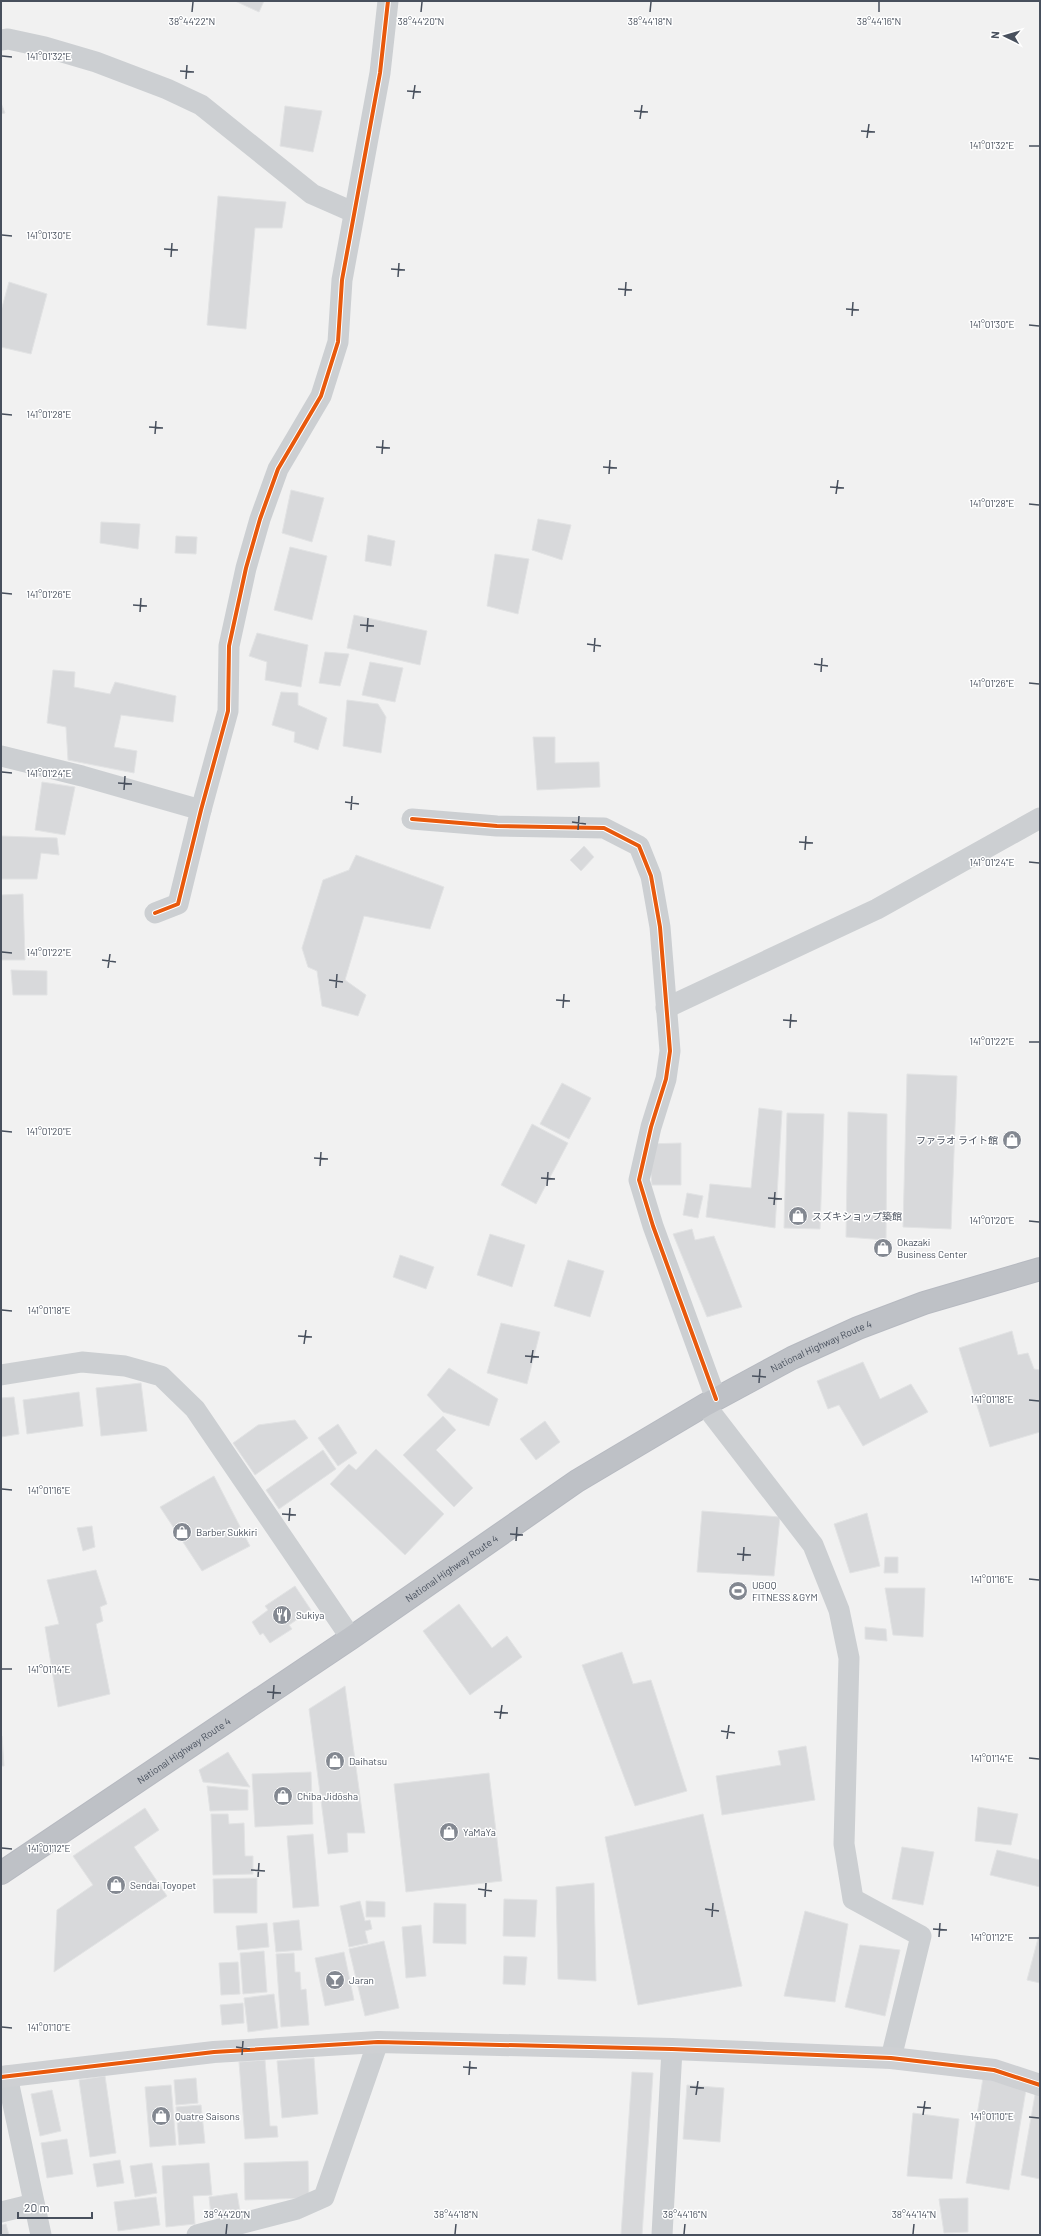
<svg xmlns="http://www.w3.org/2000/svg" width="1041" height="2236" font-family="Barlow,'Noto Sans JP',sans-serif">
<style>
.building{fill:#d8d9db;stroke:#e2e3e4}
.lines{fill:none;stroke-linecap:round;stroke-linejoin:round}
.highway-casing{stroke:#b6b9c0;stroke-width:24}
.street{stroke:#cccfd2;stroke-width:21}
.secondary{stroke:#ced0d3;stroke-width:22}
.highway{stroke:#bec1c6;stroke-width:22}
.cycleway-casing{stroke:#fff;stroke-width:6}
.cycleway{stroke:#e8590c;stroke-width:4}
.ticks{fill:none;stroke:#48505d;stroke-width:1.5}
.labels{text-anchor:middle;stroke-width:3;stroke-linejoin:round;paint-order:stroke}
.poi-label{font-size:10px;fill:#48505d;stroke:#fff;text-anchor:start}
.street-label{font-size:10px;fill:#48505d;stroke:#fff}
.ticks-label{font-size:10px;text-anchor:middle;fill:#48505d;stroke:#fff;stroke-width:3;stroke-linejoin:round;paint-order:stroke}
</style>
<rect width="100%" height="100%" fill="#f1f1f1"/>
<g class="building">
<path d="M 235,1 L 264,1 L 259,12 Z"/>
<path d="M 1,103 L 5,113 L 1,114 Z"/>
<path d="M 285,106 L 322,111 L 313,152 L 280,146 Z"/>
<path d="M 218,196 L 286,202 L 282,228 L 255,228 L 246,329 L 207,325 Z"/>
<path d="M 9,282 L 47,294 L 31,354 L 1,347 L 1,311 Z"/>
<path d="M 291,490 L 324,498 L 312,542 L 282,533 Z"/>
<path d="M 538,519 L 571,525 L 562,560 L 532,550 Z"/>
<path d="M 101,522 L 140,524 L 138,549 L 100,543 Z"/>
<path d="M 368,535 L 395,541 L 391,566 L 365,561 Z"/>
<path d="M 176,536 L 197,537 L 196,554 L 175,553 Z"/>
<path d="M 290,547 L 327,556 L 312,620 L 274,610 Z"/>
<path d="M 495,554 L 529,559 L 518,614 L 487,606 Z"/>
<path d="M 354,615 L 427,631 L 420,665 L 347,648 Z"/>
<path d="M 257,633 L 308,645 L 301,687 L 265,680 L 267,662 L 249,656 Z"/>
<path d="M 325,652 L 349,654 L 340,686 L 319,683 Z"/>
<path d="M 370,662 L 403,668 L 395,702 L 362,695 Z"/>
<path d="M 53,670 L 75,672 L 74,687 L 110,694 L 115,682 L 176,696 L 173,722 L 121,715 L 114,747 L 137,751 L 134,773 L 68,760 L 66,727 L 47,723 Z"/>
<path d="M 281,692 L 298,693 L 298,705 L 327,718 L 318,750 L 294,742 L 295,732 L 272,725 Z"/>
<path d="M 347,700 L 378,704 L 386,717 L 381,753 L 343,746 Z"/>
<path d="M 533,737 L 555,737 L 555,763 L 599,762 L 600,787 L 537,790 Z"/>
<path d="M 42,782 L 75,787 L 65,835 L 35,830 Z"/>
<path d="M 1,836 L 57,838 L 59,855 L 41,853 L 37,879 L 1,879 Z"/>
<path d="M 584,846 L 594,857 L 581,871 L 570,860 Z"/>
<path d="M 356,855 L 444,887 L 430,929 L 364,916 L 345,980 L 366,995 L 358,1016 L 322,1006 L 317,971 L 308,967 L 302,948 L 323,880 L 349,870 Z"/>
<path d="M 23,894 L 25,960 L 1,960 L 1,895 Z"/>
<path d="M 11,970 L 47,971 L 47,995 L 13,995 Z"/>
<path d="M 907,1074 L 957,1076 L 951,1229 L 903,1227 Z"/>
<path d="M 562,1083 L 591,1098 L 569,1139 L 540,1124 Z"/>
<path d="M 759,1108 L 782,1111 L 775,1228 L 706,1217 L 710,1184 L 751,1188 Z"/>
<path d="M 848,1112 L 887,1114 L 886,1240 L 846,1237 Z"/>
<path d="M 787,1113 L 824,1114 L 820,1229 L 784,1228 Z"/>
<path d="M 532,1124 L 568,1143 L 536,1204 L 501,1185 Z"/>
<path d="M 681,1143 L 681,1185 L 652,1185 L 648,1144 Z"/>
<path d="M 687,1193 L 703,1196 L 698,1218 L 683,1215 Z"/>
<path d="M 692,1229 L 695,1240 L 714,1236 L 742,1307 L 707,1317 L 673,1234 Z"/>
<path d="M 490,1234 L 525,1245 L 512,1287 L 477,1275 Z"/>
<path d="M 400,1255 L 434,1267 L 426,1289 L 393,1277 Z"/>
<path d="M 568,1260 L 604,1271 L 590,1317 L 554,1306 Z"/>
<path d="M 501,1323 L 540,1332 L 527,1384 L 487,1373 Z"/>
<path d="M 1012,1331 L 1018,1355 L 1028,1353 L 1034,1369 L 1040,1370 L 1040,1432 L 990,1447 L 959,1348 Z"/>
<path d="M 863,1362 L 880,1399 L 911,1384 L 928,1412 L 863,1446 L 839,1405 L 828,1409 L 817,1381 Z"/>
<path d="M 449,1368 L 498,1399 L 489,1426 L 443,1412 L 427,1395 Z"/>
<path d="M 141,1383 L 147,1431 L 101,1436 L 96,1388 Z"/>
<path d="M 79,1392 L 83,1426 L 27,1434 L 23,1400 Z"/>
<path d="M 14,1397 L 19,1434 L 1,1437 L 1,1398 Z"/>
<path d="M 443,1416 L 456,1430 L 436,1450 L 473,1488 L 454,1507 L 403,1455 Z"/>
<path d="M 295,1420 L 308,1438 L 255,1475 L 233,1443 L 258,1425 Z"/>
<path d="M 545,1421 L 560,1442 L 536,1460 L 520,1439 Z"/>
<path d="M 338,1424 L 357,1453 L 338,1466 L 318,1438 Z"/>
<path d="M 376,1449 L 444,1514 L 405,1555 L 330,1484 L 349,1464 L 356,1470 Z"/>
<path d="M 323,1450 L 336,1469 L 279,1509 L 266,1490 Z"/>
<path d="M 214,1476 L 250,1546 L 202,1571 L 160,1507 Z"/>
<path d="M 702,1511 L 780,1517 L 774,1576 L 697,1572 Z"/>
<path d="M 867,1513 L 880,1566 L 850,1573 L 834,1524 Z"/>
<path d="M 92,1526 L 95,1547 L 83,1551 L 77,1528 Z"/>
<path d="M 885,1557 L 898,1557 L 898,1573 L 884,1573 Z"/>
<path d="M 96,1570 L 107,1604 L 100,1607 L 103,1621 L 96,1624 L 110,1694 L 58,1707 L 45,1627 L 59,1624 L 47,1580 Z"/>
<path d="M 295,1586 L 311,1610 L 289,1625 L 292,1629 L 270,1643 L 263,1633 L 260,1635 L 252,1622 L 268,1610 L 265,1606 Z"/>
<path d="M 885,1588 L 925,1588 L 923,1637 L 893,1635 Z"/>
<path d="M 459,1604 L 492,1648 L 507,1636 L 522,1657 L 470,1695 L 423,1631 Z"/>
<path d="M 865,1627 L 886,1629 L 887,1641 L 865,1639 Z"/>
<path d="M 622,1652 L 633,1684 L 651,1680 L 687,1791 L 635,1806 L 582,1665 Z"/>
<path d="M 345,1686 L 365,1833 L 347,1833 L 348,1852 L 328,1854 L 309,1709 Z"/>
<path d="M 1,1736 L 2,1736 L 4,1766 L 1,1766 Z"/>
<path d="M 806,1746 L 815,1800 L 722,1815 L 716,1776 L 781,1765 L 778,1751 Z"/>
<path d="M 228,1752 L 250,1787 L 203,1782 L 199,1770 Z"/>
<path d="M 311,1772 L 313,1824 L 255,1827 L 252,1774 Z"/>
<path d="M 489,1773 L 502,1881 L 406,1892 L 394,1784 Z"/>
<path d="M 207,1786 L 248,1790 L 248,1810 L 210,1811 Z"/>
<path d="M 978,1807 L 1018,1814 L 1011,1845 L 975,1841 Z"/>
<path d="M 145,1808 L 159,1830 L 134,1847 L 167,1896 L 54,1972 L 57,1910 L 93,1885 L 73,1856 Z"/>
<path d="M 211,1814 L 228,1814 L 229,1824 L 244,1823 L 245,1856 L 253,1856 L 253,1874 L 213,1875 Z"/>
<path d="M 703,1814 L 742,1986 L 638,2005 L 605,1837 Z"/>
<path d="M 313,1834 L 319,1906 L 293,1908 L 287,1836 Z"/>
<path d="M 902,1847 L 934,1852 L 923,1905 L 892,1899 Z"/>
<path d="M 997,1850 L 1040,1860 L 1040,1887 L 990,1875 Z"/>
<path d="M 257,1878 L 257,1913 L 214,1913 L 213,1879 Z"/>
<path d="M 594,1883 L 596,1981 L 558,1979 L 556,1887 Z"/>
<path d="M 504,1899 L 537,1900 L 535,1937 L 503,1936 Z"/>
<path d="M 360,1901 L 365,1921 L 370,1920 L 372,1929 L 365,1931 L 368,1943 L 349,1947 L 340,1906 Z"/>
<path d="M 366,1901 L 385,1902 L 385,1917 L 366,1917 Z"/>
<path d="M 434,1903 L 466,1904 L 466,1944 L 433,1943 Z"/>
<path d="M 805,1911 L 848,1924 L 835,2002 L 784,1996 Z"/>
<path d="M 299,1920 L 302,1950 L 276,1952 L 273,1923 Z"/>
<path d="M 267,1923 L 269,1947 L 238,1950 L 236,1926 Z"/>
<path d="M 421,1925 L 426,1976 L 406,1978 L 402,1927 Z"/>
<path d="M 1040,1931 L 1040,1983 L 1027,1980 Z"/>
<path d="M 384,1941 L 399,2008 L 365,2016 L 349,1949 Z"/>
<path d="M 860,1945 L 900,1950 L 885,2016 L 845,2007 Z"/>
<path d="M 264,1951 L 267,1992 L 243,1994 L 240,1953 Z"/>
<path d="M 344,1952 L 354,2000 L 325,2006 L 315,1958 Z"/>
<path d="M 294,1953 L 295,1972 L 300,1972 L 301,1990 L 306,1989 L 309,2025 L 281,2027 L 276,1954 Z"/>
<path d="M 504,1956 L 527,1957 L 525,1985 L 503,1984 Z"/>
<path d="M 238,1962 L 240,1994 L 221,1995 L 219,1963 Z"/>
<path d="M 274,1994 L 278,2028 L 248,2032 L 244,1998 Z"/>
<path d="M 243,2003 L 244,2023 L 222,2025 L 220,2005 Z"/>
<path d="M 314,2058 L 318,2114 L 282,2118 L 277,2061 Z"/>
<path d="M 265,2060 L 270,2126 L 277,2126 L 278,2137 L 245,2139 L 239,2062 Z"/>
<path d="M 632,2072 L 653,2073 L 642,2235 L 621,2235 Z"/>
<path d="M 105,2076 L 116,2153 L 90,2157 L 79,2080 Z"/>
<path d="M 196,2078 L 198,2103 L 176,2105 L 174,2080 Z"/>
<path d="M 983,2078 L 1026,2090 L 1009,2190 L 966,2183 Z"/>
<path d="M 171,2085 L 176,2145 L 150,2147 L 145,2087 Z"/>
<path d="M 687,2085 L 724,2088 L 720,2142 L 683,2139 Z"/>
<path d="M 1036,2089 L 1040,2091 L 1040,2179 L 1021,2175 Z"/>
<path d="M 52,2090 L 61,2131 L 40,2136 L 31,2094 Z"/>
<path d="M 201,2105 L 205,2143 L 179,2145 L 176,2107 Z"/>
<path d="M 913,2113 L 959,2119 L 952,2179 L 907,2176 Z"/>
<path d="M 67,2139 L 73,2174 L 47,2178 L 41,2143 Z"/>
<path d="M 120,2160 L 124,2183 L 97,2187 L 93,2164 Z"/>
<path d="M 308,2161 L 309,2198 L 245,2200 L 244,2163 Z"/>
<path d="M 152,2163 L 157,2193 L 135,2197 L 130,2166 Z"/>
<path d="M 209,2163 L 212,2195 L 193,2196 L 195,2224 L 166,2227 L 162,2166 Z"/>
<path d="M 237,2193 L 240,2211 L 211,2215 L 209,2197 Z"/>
<path d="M 156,2197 L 160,2225 L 118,2231 L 114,2202 Z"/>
<path d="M 968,2198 L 968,2232 L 944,2233 L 939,2199 Z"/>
<path d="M 6,2224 L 9,2235 L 1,2235 L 1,2225 Z"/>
</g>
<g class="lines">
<g class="highway-casing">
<g id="highway">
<path id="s1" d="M 1,1873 L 351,1638 L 577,1481 L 705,1405 L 792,1358 L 858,1328 L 924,1303 L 1040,1269"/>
</g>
</g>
<g class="street">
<path d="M 1,40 L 8,39 L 45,47 L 96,62 L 167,89 L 201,105 L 312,194 L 353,212"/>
<path d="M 1,756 L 82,776 L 201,810"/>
<path d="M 412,819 L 497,826 L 604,828 L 639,846 L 651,876 L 660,927 L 670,1051 L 666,1079 L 651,1127 L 639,1180 L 653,1226 L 716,1399"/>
<path d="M 155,913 L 178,904 L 201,810 L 228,711 L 229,646 L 246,568 L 260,519 L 278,469 L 321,396 L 338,342 L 342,280 L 380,73 L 388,1"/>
<path d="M 666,1008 L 877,909 L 1040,818"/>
<path d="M 1,1375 L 82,1362 L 125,1366 L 161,1376 L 195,1409 L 351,1638"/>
<path d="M 705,1405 L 813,1545 L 839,1610 L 849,1658 L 844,1844 L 853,1899 L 921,1936 L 891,2058"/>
<path d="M 7,2076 L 41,2235"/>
<path d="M 1,2212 L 34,2204"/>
<path d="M 197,2235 L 297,2209 L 324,2197 L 378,2042"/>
<path d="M 662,2235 L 672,2049"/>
</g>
<path class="secondary" d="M 1,2077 L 214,2052 L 378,2042 L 672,2049 L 891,2058 L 994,2070 L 1040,2085"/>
<use href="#highway" class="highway"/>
<g class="cycleway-casing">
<g id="cycleway">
<path d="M 412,819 L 497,826 L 604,828 L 639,846 L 651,876 L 660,927 L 670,1051 L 666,1079 L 651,1127 L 639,1180 L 653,1226 L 716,1399"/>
<path d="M 155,913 L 178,904 L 201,810 L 228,711 L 229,646 L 246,568 L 260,519 L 278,469 L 321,396 L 338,342 L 342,280 L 380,73 L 388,1"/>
<path d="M 1,2077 L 214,2052 L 378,2042 L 672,2049 L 891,2058 L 994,2070 L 1040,2085"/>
</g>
</g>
<use href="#cycleway" class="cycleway"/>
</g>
<path class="ticks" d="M 192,12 L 193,2M 421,12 L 422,2M 650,12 L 651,2M 879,12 L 879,2M 2,56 L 12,57M 180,71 L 194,72M 186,79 L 187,65M 407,91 L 421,92M 413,99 L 415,85M 634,111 L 648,112M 640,119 L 642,105M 861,131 L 875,132M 867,138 L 869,124M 1029,146 L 1039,146M 2,235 L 12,236M 164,249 L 178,250M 171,257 L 172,243M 391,269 L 405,270M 398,277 L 399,263M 618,289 L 632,290M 625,296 L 626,282M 846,309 L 859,310M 852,316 L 853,302M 1029,325 L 1039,326M 2,414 L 12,415M 149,427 L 163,428M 155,434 L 156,421M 376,447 L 390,448M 382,454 L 383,440M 603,467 L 617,468M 609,474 L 610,460M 830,487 L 844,488M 836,494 L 838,480M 1029,504 L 1039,505M 2,593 L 12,594M 133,605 L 147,606M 140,612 L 141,598M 360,625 L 374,626M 367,632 L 368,618M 587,644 L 601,646M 594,652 L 595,638M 814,664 L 828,666M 821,672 L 822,658M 1029,683 L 1039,684M 2,772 L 12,773M 118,783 L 132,784M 124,790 L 125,776M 345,802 L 359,804M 351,810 L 352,796M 572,822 L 586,824M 578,830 L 579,816M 799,842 L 813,843M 805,850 L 806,836M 1029,862 L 1039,863M 2,952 L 12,953M 102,960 L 116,962M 108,968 L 110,954M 329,980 L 343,982M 336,988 L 337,974M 556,1000 L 570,1001M 563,1008 L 564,994M 783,1020 L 797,1021M 790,1028 L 791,1014M 1029,1042 L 1039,1042M 2,1131 L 12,1132M 314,1158 L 328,1159M 320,1166 L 321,1152M 541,1178 L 555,1179M 547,1186 L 548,1172M 768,1198 L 782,1199M 774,1205 L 775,1192M 1029,1221 L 1039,1222M 2,1310 L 12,1311M 298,1336 L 312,1337M 304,1344 L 306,1330M 525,1356 L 539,1357M 531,1363 L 533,1350M 752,1376 L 766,1377M 759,1383 L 760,1369M 1029,1400 L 1039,1401M 2,1489 L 12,1490M 282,1514 L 296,1515M 289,1521 L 290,1508M 510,1534 L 523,1535M 516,1541 L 517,1527M 737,1554 L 751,1555M 743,1561 L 744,1547M 1029,1579 L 1039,1580M 2,1669 L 12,1669M 267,1692 L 281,1693M 273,1699 L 274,1685M 494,1712 L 508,1713M 500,1719 L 502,1705M 721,1731 L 735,1733M 727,1739 L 729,1725M 1029,1758 L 1039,1759M 2,1848 L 12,1849M 251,1870 L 265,1871M 258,1877 L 259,1863M 478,1889 L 492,1891M 485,1897 L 486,1883M 705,1909 L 719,1911M 712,1917 L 713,1903M 933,1929 L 947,1930M 939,1937 L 940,1923M 1029,1938 L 1039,1938M 2,2027 L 12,2028M 236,2047 L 250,2049M 242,2055 L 243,2041M 463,2067 L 477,2068M 469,2075 L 470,2061M 690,2087 L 704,2088M 696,2095 L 698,2081M 917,2107 L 931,2108M 923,2115 L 925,2101M 1029,2117 L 1039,2118M 226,2234 L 227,2224M 455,2234 L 456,2224M 684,2234 L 685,2224M 913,2234 L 914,2224"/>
<defs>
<g id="shop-disc" transform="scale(1)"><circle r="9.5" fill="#838891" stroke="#fff"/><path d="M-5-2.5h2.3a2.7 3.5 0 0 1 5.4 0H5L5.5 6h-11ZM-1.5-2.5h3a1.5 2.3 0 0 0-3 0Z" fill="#fff"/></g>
<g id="stadium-disc" transform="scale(1)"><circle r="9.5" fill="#838891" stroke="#fff"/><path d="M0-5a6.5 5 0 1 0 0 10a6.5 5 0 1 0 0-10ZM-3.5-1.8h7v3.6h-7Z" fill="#fff"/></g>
<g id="restaurant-disc" transform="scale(1)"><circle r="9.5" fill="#838891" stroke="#fff"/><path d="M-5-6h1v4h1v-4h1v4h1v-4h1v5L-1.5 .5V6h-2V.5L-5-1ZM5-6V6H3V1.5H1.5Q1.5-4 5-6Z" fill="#fff"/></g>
<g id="bar-disc" transform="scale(1)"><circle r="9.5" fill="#838891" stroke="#fff"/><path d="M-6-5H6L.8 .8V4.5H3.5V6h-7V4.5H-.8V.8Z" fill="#fff"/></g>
</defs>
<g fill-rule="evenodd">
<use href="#shop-disc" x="1012" y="1140"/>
<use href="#shop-disc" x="798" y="1216"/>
<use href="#shop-disc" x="883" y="1248"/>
<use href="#shop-disc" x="182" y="1532"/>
<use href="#stadium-disc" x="738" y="1591"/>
<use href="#restaurant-disc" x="282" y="1615"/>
<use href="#shop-disc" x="335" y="1761"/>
<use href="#shop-disc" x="283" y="1796"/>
<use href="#shop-disc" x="449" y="1832"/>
<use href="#shop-disc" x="116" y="1885"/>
<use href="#bar-disc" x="335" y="1980"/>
<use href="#shop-disc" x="161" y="2116"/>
</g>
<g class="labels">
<g class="poi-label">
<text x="998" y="1144" text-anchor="end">ファラオ ライト館</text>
<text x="812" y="1220">スズキショップ築館</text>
<text x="897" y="1246">Okazaki<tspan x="897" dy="12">Business Center</tspan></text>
<text x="196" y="1536">Barber Sukkiri</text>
<text x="752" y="1589">UGOQ<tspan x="752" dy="12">FITNESS &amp;GYM</tspan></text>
<text x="296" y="1619">Sukiya</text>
<text x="349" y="1765">Daihatsu</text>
<text x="297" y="1800">Chiba Jidōsha</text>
<text x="463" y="1836">YaMaYa</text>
<text x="130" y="1889">Sendai Toyopet</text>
<text x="349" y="1984">Jaran</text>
<text x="175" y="2120">Quatre Saisons</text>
</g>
<g class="street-label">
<text dy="4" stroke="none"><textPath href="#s1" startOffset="976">National Highway Route 4</textPath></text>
<text dy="4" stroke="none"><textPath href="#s1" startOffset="544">National Highway Route 4</textPath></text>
<text dy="4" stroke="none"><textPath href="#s1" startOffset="220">National Highway Route 4</textPath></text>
</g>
</g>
<g class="ticks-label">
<text x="192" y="25">38°44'22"N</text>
<text x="421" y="25">38°44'20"N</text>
<text x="650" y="25">38°44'18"N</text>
<text x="879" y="25">38°44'16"N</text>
<text x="49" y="60">141°01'32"E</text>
<text x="992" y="149">141°01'32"E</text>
<text x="49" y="239">141°01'30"E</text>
<text x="992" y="328">141°01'30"E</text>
<text x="49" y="418">141°01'28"E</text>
<text x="992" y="507">141°01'28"E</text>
<text x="49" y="598">141°01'26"E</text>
<text x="992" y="687">141°01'26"E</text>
<text x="49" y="777">141°01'24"E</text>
<text x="992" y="866">141°01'24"E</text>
<text x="49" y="956">141°01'22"E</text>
<text x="992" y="1045">141°01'22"E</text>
<text x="49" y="1135">141°01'20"E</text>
<text x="992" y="1224">141°01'20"E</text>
<text x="49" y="1314">141°01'18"E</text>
<text x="992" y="1403">141°01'18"E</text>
<text x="49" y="1494">141°01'16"E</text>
<text x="992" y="1583">141°01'16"E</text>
<text x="49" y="1673">141°01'14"E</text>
<text x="992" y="1762">141°01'14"E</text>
<text x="49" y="1852">141°01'12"E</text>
<text x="992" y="1941">141°01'12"E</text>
<text x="49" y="2031">141°01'10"E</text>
<text x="992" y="2120">141°01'10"E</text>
<text x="227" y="2218">38°44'20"N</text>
<text x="456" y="2218">38°44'18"N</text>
<text x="685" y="2218">38°44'16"N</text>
<text x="914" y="2218">38°44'14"N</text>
</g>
<rect width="1041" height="2236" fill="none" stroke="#48505d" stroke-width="4"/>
<g transform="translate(1005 36) rotate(275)" stroke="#ffffff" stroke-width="3" paint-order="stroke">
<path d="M0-3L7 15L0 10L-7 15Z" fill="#48505d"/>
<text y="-6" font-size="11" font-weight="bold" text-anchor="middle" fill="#48505d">N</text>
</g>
<path d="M18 2212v6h74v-6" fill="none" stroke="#48505d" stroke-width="2"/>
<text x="24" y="2212" font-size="12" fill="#48505d" stroke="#ffffff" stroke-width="3" paint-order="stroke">20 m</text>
</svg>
